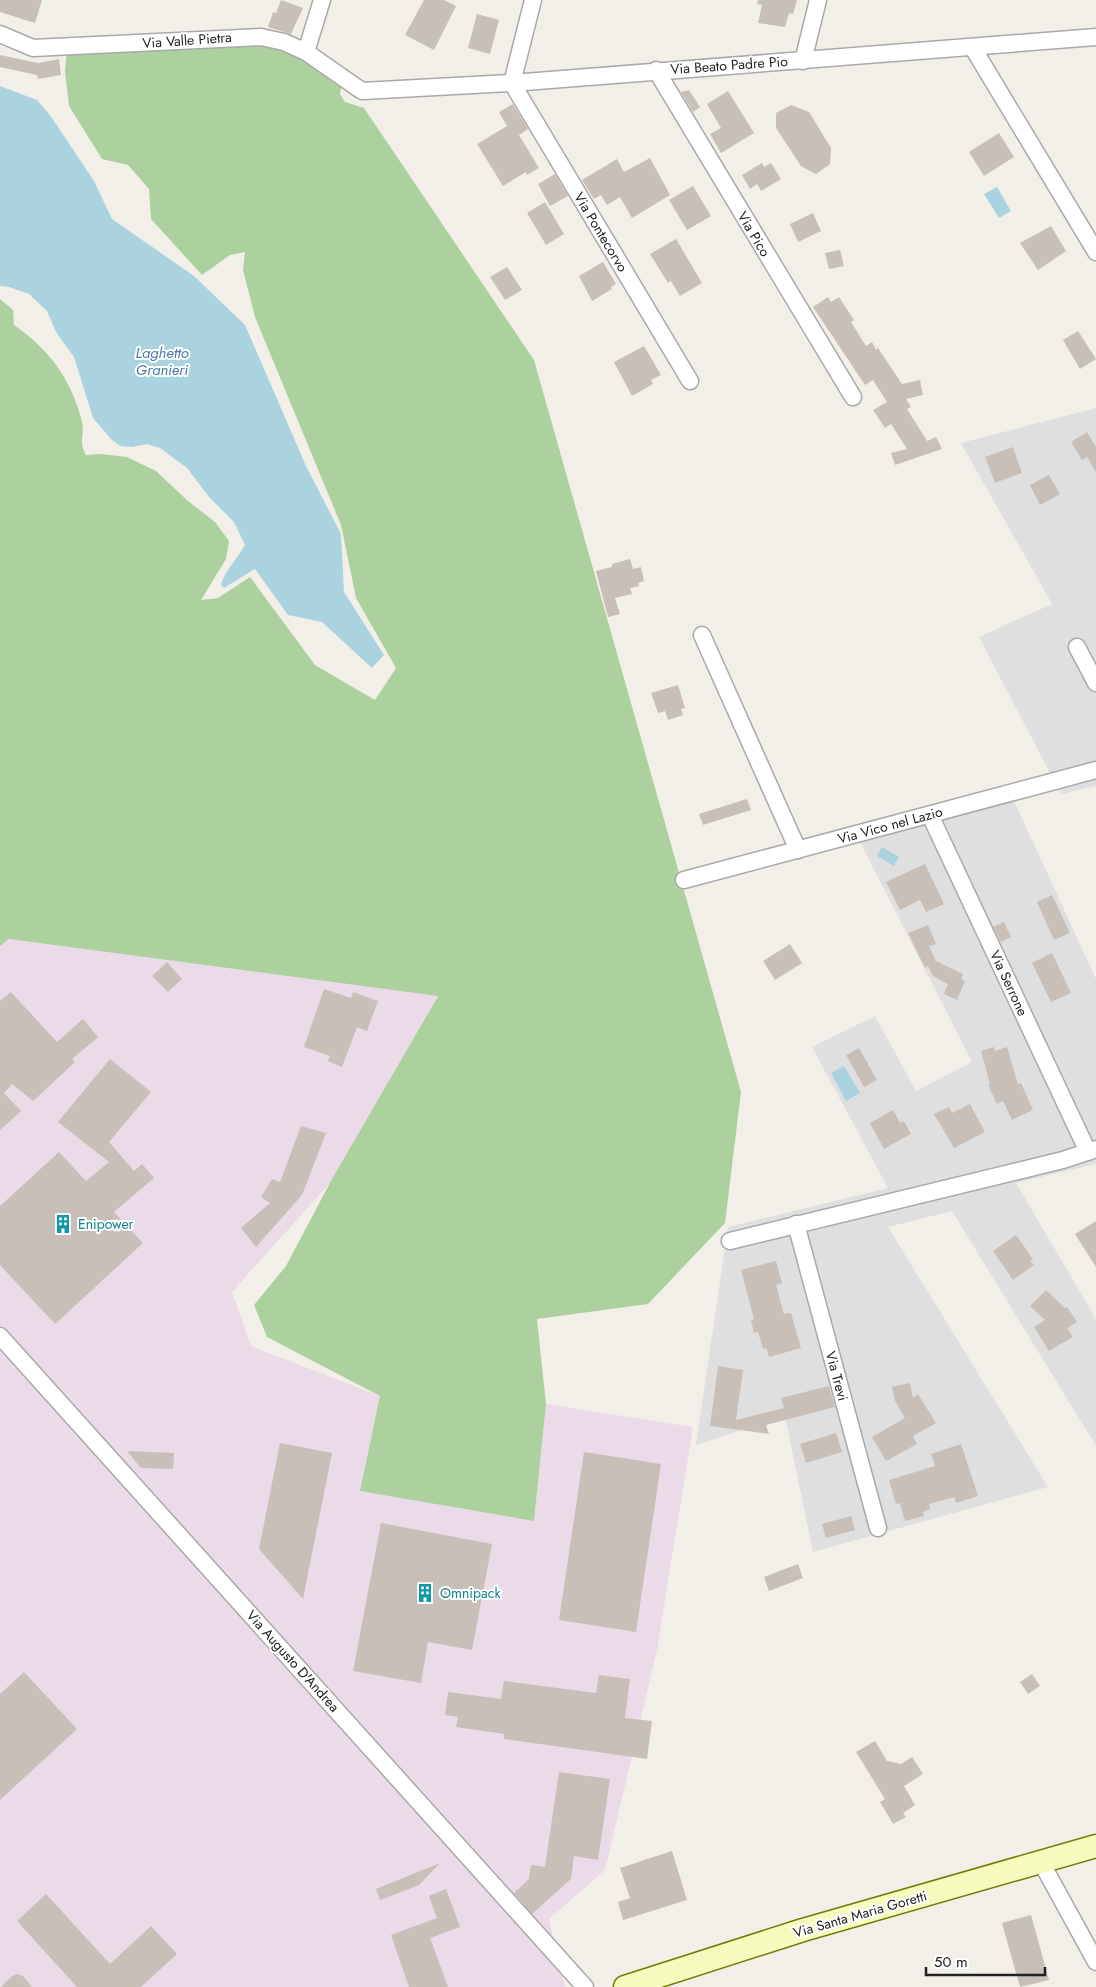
<svg xmlns="http://www.w3.org/2000/svg" width="1096" height="1987" font-family="Jost,sans-serif">
<style>
.residential{fill:#e0dfdf}
.industrial{fill:#ebdbe8}
.forest{fill:#add19e}
.water{fill:#aad3df}
.building{fill:#c7bfb8}
.lines{fill:none;stroke-linecap:round;stroke-linejoin:round}
.minor-casing{stroke:#a9a9a9;stroke-width:19}
.secondary-casing{stroke:#707d05;stroke-width:25}
.minor{stroke:#fff;stroke-width:16}
.secondary{stroke:#f7fabf;stroke-width:22}
.labels{text-anchor:middle;stroke-width:4;stroke-linejoin:round;paint-order:stroke}
.street-label{font-size:14px;fill:#222;stroke:#fff}
.culture-label{font-size:14px;fill:#0d838f;stroke:#fff;text-anchor:start}
.water-label{font-size:15px;font-style:italic;fill:#4a7aab;stroke:#fff}
</style>
<rect width="100%" height="100%" fill="#f2efe9"/>
<g class="residential">
<path d="M 1096,408 L 1096,786 L 1061,794 L 979,637 L 1052,604 L 961,443 Z"/>
<path d="M 1007,786 L 1096,979 L 1096,1164 L 1016,1183 L 1096,1319 L 1096,1446 L 952,1211 L 888,1227 L 1048,1487 L 813,1552 L 785,1416 L 696,1445 L 728,1227 L 888,1188 L 812,1047 L 875,1016 L 916,1091 L 972,1062 L 852,826 Z"/>
</g>
<path class="industrial" d="M 9,939 L 438,995 L 330,1183 L 232,1292 L 251,1346 L 380,1396 L 534,1521 L 546,1404 L 693,1427 L 657,1650 L 605,1870 L 549,1919 L 565,1987 L 0,1987 L 0,946 Z"/>
<path class="forest" d="M 284,42 L 342,83 L 340,94 L 345,102 L 364,108 L 534,360 L 741,1092 L 725,1223 L 648,1304 L 537,1319 L 546,1404 L 534,1521 L 360,1491 L 380,1396 L 267,1337 L 254,1305 L 286,1266 L 332,1179 L 438,996 L 9,939 L 0,946 L 0,299 L 13,310 L 14,325 C 49,349 72,380 82,422 C 85,435 78,441 86,455 L 102,454 L 127,457 L 156,471 L 188,501 L 215,522 L 229,541 L 226,559 L 201,600 L 218,598 L 250,577 L 315,665 L 375,700 L 396,668 L 356,598 L 341,525 L 255,317 L 243,270 L 245,252 L 230,255 L 202,275 L 151,219 L 149,189 L 128,165 L 102,159 L 69,106 L 65,71 L 67,50 Z"/>
<g class="water">
<path d="M 0,86 L 37,100 L 50,115 L 94,181 L 112,219 L 194,276 L 245,325 L 306,466 L 341,534 L 344,592 L 384,655 L 372,668 L 322,622 L 288,615 L 255,569 L 224,588 L 221,585 C 225,570 238,558 245,545 L 234,522 L 209,497 L 187,468 L 160,448 L 147,444 L 132,447 L 120,446 L 112,440 L 93,418 L 74,357 L 56,332 L 47,311 L 29,294 L 9,287 L 0,286 Z"/>
<path d="M 997,187 L 1011,211 L 999,218 L 984,194 Z"/>
<path d="M 882,847 L 899,857 L 894,866 L 877,856 Z"/>
<path d="M 844,1066 L 860,1093 L 846,1101 L 831,1073 Z"/>
</g>
<g class="building">
<path d="M 0,0 L 42,0 L 35,23 L 0,12 Z"/>
<path d="M 281,0 L 303,8 L 291,34 L 268,27 L 273,12 L 276,13 Z"/>
<path d="M 424,0 L 444,0 L 456,6 L 434,50 L 405,35 Z"/>
<path d="M 758,0 L 797,0 L 793,14 L 789,13 L 785,27 L 758,23 L 762,5 L 757,4 Z"/>
<path d="M 477,14 L 499,20 L 490,54 L 468,48 Z"/>
<path d="M 0,55 L 38,63 L 59,59 L 61,75 L 38,79 L 37,75 L 0,67 Z"/>
<path d="M 689,90 L 700,107 L 693,112 L 681,92 Z"/>
<path d="M 728,91 L 754,133 L 721,153 L 710,134 L 721,128 L 707,104 Z"/>
<path d="M 513,104 L 528,129 L 519,135 L 539,168 L 527,175 L 526,172 L 503,186 L 477,144 L 507,126 L 499,112 Z"/>
<path d="M 791,105 L 809,112 L 831,148 L 830,164 L 816,174 L 801,166 L 776,128 L 776,113 Z"/>
<path d="M 999,133 L 1014,157 L 984,176 L 969,152 Z"/>
<path d="M 650,158 L 670,195 L 632,218 L 620,197 L 607,205 L 601,195 L 594,199 L 582,180 L 617,159 L 624,172 Z"/>
<path d="M 762,163 L 764,167 L 771,163 L 781,179 L 761,191 L 757,184 L 750,189 L 742,175 Z"/>
<path d="M 555,174 L 568,196 L 550,206 L 538,184 Z"/>
<path d="M 693,186 L 711,216 L 687,230 L 669,200 Z"/>
<path d="M 545,202 L 564,234 L 546,245 L 527,213 Z"/>
<path d="M 813,213 L 821,231 L 798,242 L 790,224 Z"/>
<path d="M 1051,226 L 1066,251 L 1038,270 L 1020,243 Z"/>
<path d="M 676,239 L 702,283 L 680,296 L 671,281 L 668,283 L 650,254 Z"/>
<path d="M 840,250 L 844,266 L 829,269 L 825,253 Z"/>
<path d="M 603,262 L 616,284 L 611,287 L 612,289 L 592,301 L 579,276 Z"/>
<path d="M 507,267 L 522,290 L 505,300 L 490,277 Z"/>
<path d="M 828,297 L 831,302 L 839,297 L 854,320 L 851,322 L 866,346 L 872,342 L 876,350 L 878,348 L 902,384 L 920,380 L 923,395 L 906,399 L 911,407 L 907,409 L 927,441 L 936,437 L 942,449 L 895,465 L 891,453 L 907,449 L 891,424 L 885,428 L 873,410 L 887,402 L 873,380 L 865,385 L 813,307 Z"/>
<path d="M 1078,331 L 1096,359 L 1080,369 L 1063,340 Z"/>
<path d="M 644,346 L 661,375 L 651,380 L 653,384 L 632,396 L 614,362 Z"/>
<path d="M 1087,432 L 1096,447 L 1096,472 L 1087,457 L 1082,460 L 1071,442 Z"/>
<path d="M 1013,447 L 1022,473 L 995,483 L 985,457 Z"/>
<path d="M 1049,475 L 1060,494 L 1040,505 L 1030,485 Z"/>
<path d="M 630,559 L 633,569 L 641,567 L 644,581 L 638,583 L 639,586 L 630,588 L 632,594 L 615,598 L 620,614 L 608,617 L 596,571 L 612,567 L 612,564 Z"/>
<path d="M 678,685 L 685,708 L 681,709 L 683,715 L 668,720 L 665,711 L 658,713 L 651,693 Z"/>
<path d="M 747,799 L 751,810 L 703,825 L 699,814 Z"/>
<path d="M 925,864 L 944,904 L 926,912 L 920,900 L 900,910 L 886,882 Z"/>
<path d="M 1052,895 L 1070,933 L 1054,940 L 1037,902 Z"/>
<path d="M 1004,922 L 1011,937 L 1001,942 L 993,927 Z"/>
<path d="M 928,925 L 936,944 L 929,946 L 936,961 L 963,974 L 961,979 L 965,981 L 957,1000 L 944,994 L 948,984 L 933,976 L 928,966 L 925,968 L 908,933 Z"/>
<path d="M 790,944 L 802,963 L 775,980 L 763,961 Z"/>
<path d="M 1052,953 L 1071,993 L 1051,1002 L 1032,963 Z"/>
<path d="M 167,962 L 182,979 L 168,992 L 152,976 Z"/>
<path d="M 324,989 L 351,998 L 353,992 L 378,1001 L 367,1031 L 357,1027 L 342,1067 L 328,1061 L 330,1056 L 304,1047 Z"/>
<path d="M 11,992 L 57,1042 L 83,1019 L 98,1037 L 72,1059 L 75,1062 L 33,1101 L 12,1084 L 4,1093 L 21,1111 L 0,1130 L 0,1001 Z"/>
<path d="M 994,1047 L 995,1051 L 1007,1047 L 1018,1084 L 1021,1083 L 1033,1110 L 1012,1120 L 1003,1101 L 997,1104 L 988,1085 L 990,1084 L 981,1051 Z"/>
<path d="M 859,1048 L 877,1080 L 864,1087 L 846,1055 Z"/>
<path d="M 110,1059 L 151,1092 L 109,1142 L 134,1171 L 142,1164 L 154,1178 L 114,1212 L 143,1243 L 55,1324 L 0,1265 L 0,1206 L 59,1152 L 86,1181 L 109,1162 L 58,1122 Z"/>
<path d="M 970,1104 L 985,1132 L 954,1148 L 934,1114 L 949,1107 L 952,1113 Z"/>
<path d="M 893,1110 L 900,1123 L 904,1121 L 911,1134 L 884,1149 L 870,1123 Z"/>
<path d="M 301,1126 L 326,1133 L 302,1195 L 256,1247 L 241,1228 L 270,1203 L 261,1197 L 272,1179 L 280,1182 Z"/>
<path d="M 1096,1221 L 1096,1267 L 1075,1234 Z"/>
<path d="M 1016,1235 L 1033,1259 L 1030,1261 L 1034,1265 L 1013,1280 L 993,1251 Z"/>
<path d="M 776,1261 L 782,1283 L 776,1285 L 784,1314 L 791,1313 L 801,1348 L 769,1357 L 766,1348 L 763,1349 L 758,1332 L 754,1333 L 751,1320 L 754,1319 L 741,1270 Z"/>
<path d="M 1046,1290 L 1065,1308 L 1067,1307 L 1077,1322 L 1067,1328 L 1073,1337 L 1049,1351 L 1034,1327 L 1045,1320 L 1030,1306 Z"/>
<path d="M 718,1366 L 743,1370 L 736,1420 L 784,1408 L 781,1398 L 829,1386 L 835,1407 L 766,1425 L 769,1434 L 710,1426 Z"/>
<path d="M 910,1383 L 913,1398 L 918,1394 L 936,1423 L 913,1436 L 917,1444 L 886,1461 L 872,1437 L 905,1418 L 895,1401 L 892,1387 Z"/>
<path d="M 836,1433 L 842,1452 L 806,1463 L 800,1444 Z"/>
<path d="M 280,1443 L 332,1453 L 303,1599 L 259,1549 Z"/>
<path d="M 961,1444 L 978,1496 L 956,1503 L 954,1497 L 929,1504 L 930,1509 L 923,1512 L 924,1516 L 905,1521 L 900,1503 L 896,1504 L 889,1480 L 935,1466 L 931,1454 Z"/>
<path d="M 127,1451 L 174,1453 L 173,1469 L 141,1468 Z"/>
<path d="M 584,1452 L 661,1464 L 636,1632 L 559,1620 Z"/>
<path d="M 851,1516 L 855,1530 L 826,1538 L 822,1524 Z"/>
<path d="M 381,1523 L 492,1544 L 472,1650 L 428,1642 L 421,1683 L 353,1671 Z"/>
<path d="M 798,1564 L 803,1578 L 769,1591 L 764,1577 Z"/>
<path d="M 24,1672 L 77,1729 L 0,1800 L 0,1694 Z"/>
<path d="M 1032,1674 L 1040,1686 L 1028,1694 L 1020,1682 Z"/>
<path d="M 599,1675 L 630,1679 L 625,1718 L 652,1721 L 647,1759 L 504,1739 L 504,1734 L 456,1727 L 458,1717 L 445,1715 L 448,1692 L 501,1699 L 504,1681 L 596,1693 Z"/>
<path d="M 875,1741 L 887,1761 L 901,1764 L 912,1757 L 923,1774 L 904,1786 L 915,1805 L 903,1813 L 906,1817 L 893,1824 L 880,1802 L 885,1799 L 856,1752 Z"/>
<path d="M 559,1772 L 610,1779 L 598,1860 L 574,1856 L 571,1879 L 532,1914 L 514,1893 L 529,1879 L 531,1865 L 545,1867 Z"/>
<path d="M 672,1851 L 687,1900 L 623,1920 L 618,1902 L 630,1898 L 620,1868 Z"/>
<path d="M 440,1863 L 419,1885 L 380,1900 L 376,1889 Z"/>
<path d="M 446,1889 L 460,1927 L 430,1938 L 448,1987 L 409,1987 L 391,1935 L 437,1918 L 429,1896 Z"/>
<path d="M 46,1894 L 110,1964 L 151,1926 L 177,1954 L 141,1987 L 77,1987 L 17,1921 Z"/>
<path d="M 1031,1915 L 1049,1980 L 1020,1987 L 1002,1923 Z"/>
<path d="M 17,1974 L 23,1976 L 32,1987 L 1,1987 L 12,1976 Z"/>
</g>
<g class="lines">
<g class="minor-casing">
<g id="minor">
<path d="M 533,0 L 512,83 L 690,381"/>
<path d="M 0,34 L 33,48 L 261,37 L 284,42 L 306,52 L 362,91 L 512,83 L 1096,37"/>
<path d="M 973,48 L 1096,252"/>
<path d="M 306,52 L 322,0"/>
<path d="M 803,61 L 818,0"/>
<path d="M 656,70 L 853,397"/>
<path d="M 702,635 L 798,850"/>
<path d="M 1077,647 L 1096,683"/>
<path d="M 930,815 L 1088,1152"/>
<path d="M 684,880 L 1096,770"/>
<path d="M 796,1224 L 878,1528"/>
<path d="M 730,1241 L 1063,1160 L 1096,1149"/>
<path d="M 0,1336 L 585,1987"/>
<path d="M 1041,1862 L 1096,1962"/>
</g>
</g>
<g class="secondary-casing">
<path id="secondary" d="M 625,1987 L 803,1930 L 1096,1846"/>
</g>
<use href="#minor" class="minor"/>
<use href="#secondary" class="secondary"/>
</g>
<defs>
<g id="building-bare" transform="scale(1.5)"><path d="M-4-6H4V6H1V3H-1V6H-4ZM-2.5-4.3h1.7v1.8h-1.7ZM.8-4.3h1.7v1.8H.8ZM-2.5-1h1.7V.8h-1.7ZM.8-1h1.7V.8H.8Z" fill="#0f9aa8" stroke="#fff" stroke-width="2.5" paint-order="stroke"/></g>
</defs>
<g fill-rule="evenodd">
<use href="#building-bare" x="63" y="1224"/>
<use href="#building-bare" x="425" y="1593"/>
</g>
<g class="labels">
<g class="street-label">
<text transform="translate(187 40) rotate(-4)" y="5">Via Valle Pietra</text>
<text transform="translate(729 65) rotate(-4)" y="5">Via Beato Padre Pio</text>
<text transform="translate(601 232) rotate(59)" y="5">Via Pontecorvo</text>
<text transform="translate(754 234) rotate(59)" y="5">Via Pico</text>
<text transform="translate(890 825) rotate(-15)" y="5">Via Vico nel Lazio</text>
<text transform="translate(1009 983) rotate(65)" y="5">Via Serrone</text>
<text transform="translate(837 1376) rotate(75)" y="5">Via Trevi</text>
<text transform="translate(293 1661) rotate(48)" y="5">Via Augusto D'Andrea</text>
<text transform="translate(860 1914) rotate(-16)" y="5">Via Santa Maria Goretti</text>
</g>
<g class="culture-label">
<text x="78" y="1229">Enipower</text>
<text x="440" y="1598">Omnipack</text>
</g>
<g class="water-label">
<text x="162" y="358">Laghetto<tspan x="162" dy="17">Granieri</tspan></text>
</g>
</g>
<path d="M926 1967v8h119v-8" fill="none" stroke="#222222" stroke-width="2.5"/>
<text x="934" y="1967" font-size="15" fill="#222222" stroke="#ffffff" stroke-width="4" paint-order="stroke">50 m</text>
</svg>
